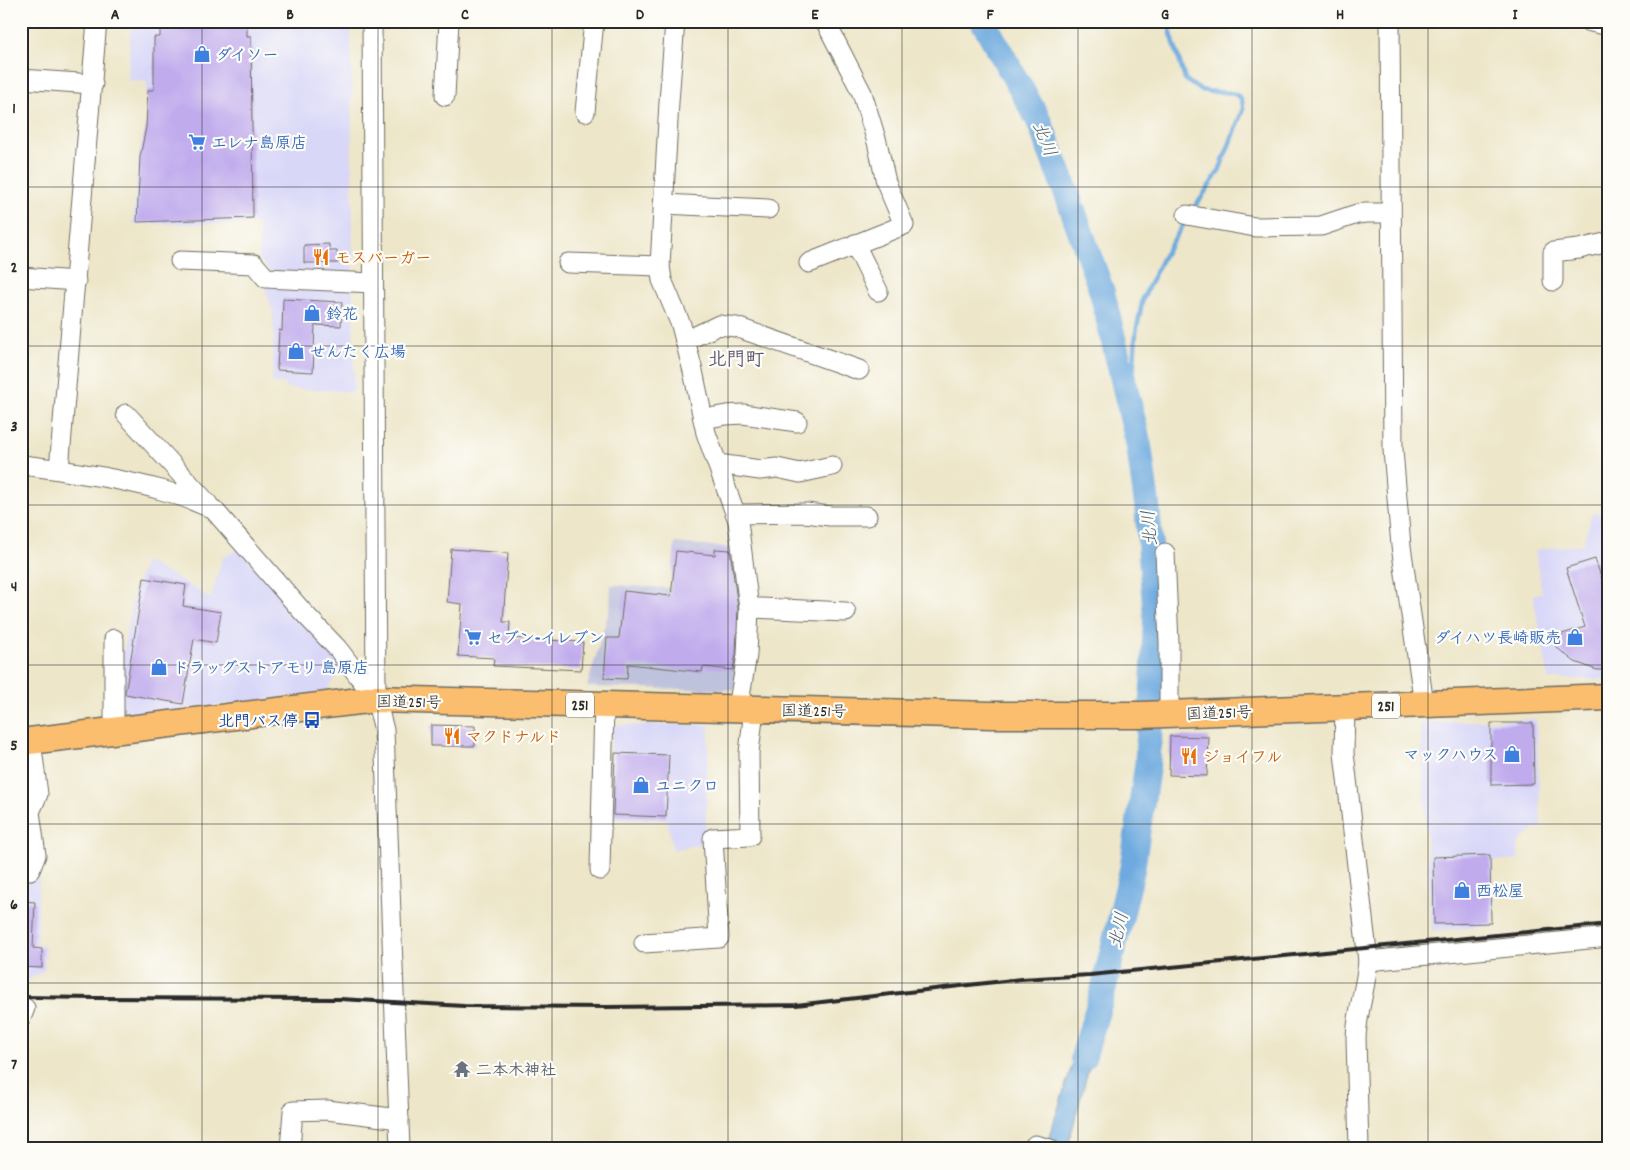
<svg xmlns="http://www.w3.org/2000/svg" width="1630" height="1170" font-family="Dekko,'Klee One',sans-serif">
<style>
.built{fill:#d8d7f8}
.industrial{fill:#bfc2dd}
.water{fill:#6eaadf;stroke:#4c6a85}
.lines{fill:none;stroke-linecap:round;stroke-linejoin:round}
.stream{stroke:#6eaadf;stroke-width:4.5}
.river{stroke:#6eaadf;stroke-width:26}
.building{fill:#c0abed}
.minor-casing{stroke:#6f6c62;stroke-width:21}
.highway-casing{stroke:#6f6c62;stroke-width:29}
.minor{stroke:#fff;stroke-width:19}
.highway{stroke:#fbbd6e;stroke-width:26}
.rail{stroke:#2b2b2b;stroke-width:4}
.grid{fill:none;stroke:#2b2b2b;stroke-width:1;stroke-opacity:0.55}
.labels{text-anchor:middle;stroke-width:4.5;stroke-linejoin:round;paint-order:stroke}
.shield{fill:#fdfcf7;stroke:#6a6a68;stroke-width:1}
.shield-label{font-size:15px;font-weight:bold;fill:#2b2b2b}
.shop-label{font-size:16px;font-weight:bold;fill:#366cbe;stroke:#fdfcf7;text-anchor:start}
.food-label{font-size:16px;font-weight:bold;fill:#c56008;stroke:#fdfcf7;text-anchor:start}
.street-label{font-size:16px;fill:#2b2b2b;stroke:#fdfcf7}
.transit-label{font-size:16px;font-weight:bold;fill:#164399;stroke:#fdfcf7;text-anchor:end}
.worship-label{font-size:16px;font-weight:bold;fill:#5b616d;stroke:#fdfcf7;text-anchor:start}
.water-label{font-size:18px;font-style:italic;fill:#465e73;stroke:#fdfcf7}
.quarter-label{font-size:19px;font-weight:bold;fill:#5f586f;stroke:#fdfcf7}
.neatline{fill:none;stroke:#2b2b2b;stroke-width:2}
.grid-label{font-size:16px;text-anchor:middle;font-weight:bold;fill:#2b2b2b}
</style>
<rect width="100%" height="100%" fill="#fdfcf7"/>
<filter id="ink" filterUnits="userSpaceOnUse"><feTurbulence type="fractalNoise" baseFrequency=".02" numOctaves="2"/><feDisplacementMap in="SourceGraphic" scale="10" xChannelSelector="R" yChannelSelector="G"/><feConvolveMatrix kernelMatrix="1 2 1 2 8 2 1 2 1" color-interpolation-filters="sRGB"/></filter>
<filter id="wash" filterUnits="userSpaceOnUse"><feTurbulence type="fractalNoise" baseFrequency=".0096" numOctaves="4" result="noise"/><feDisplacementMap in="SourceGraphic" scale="20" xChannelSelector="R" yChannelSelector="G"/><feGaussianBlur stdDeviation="1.12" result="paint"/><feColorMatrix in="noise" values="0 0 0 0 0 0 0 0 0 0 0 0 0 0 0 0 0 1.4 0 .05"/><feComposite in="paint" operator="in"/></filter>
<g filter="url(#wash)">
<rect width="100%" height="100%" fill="#ede6c9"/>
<g class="built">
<path d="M 131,21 L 351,21 L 353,275 L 270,272 L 259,259 L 259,224 L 133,224 L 139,156 L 146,126 L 147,82 L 128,80 Z"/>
<path d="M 264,285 L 353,290 L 354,392 L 284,388 L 285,384 L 272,382 L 274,327 L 273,327 L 273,313 Z"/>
<path d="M 1599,512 L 1609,521 L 1609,679 L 1549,679 L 1533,595 L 1542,593 L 1535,550 L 1583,544 L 1592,514 Z"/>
<path d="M 239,548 L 342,667 L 326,692 L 122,717 L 120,670 L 133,595 L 145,561 L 184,582 L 211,599 L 222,558 Z"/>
<path d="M 1536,719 L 1541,828 L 1532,831 L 1520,841 L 1518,848 L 1519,859 L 1493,861 L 1494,926 L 1432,931 L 1420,723 Z"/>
<path d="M 612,725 L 709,725 L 705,843 L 673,850 L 667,820 L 608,818 Z"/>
<path d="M 21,871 L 39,872 L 37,945 L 45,946 L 44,970 L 27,981 L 21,981 Z"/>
</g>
<path class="industrial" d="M 675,543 L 736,548 L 746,610 L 735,690 L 587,687 L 610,607 L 611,585 L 670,588 Z"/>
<path class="water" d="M 1075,1056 L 1091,1060 L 1067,1149 L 1045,1149 Z"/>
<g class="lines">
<g class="stream">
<path d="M 1170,21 L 1170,30 L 1185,79 C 1191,84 1198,90 1206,91 C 1221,94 1244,87 1243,109 L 1219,171 L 1193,210"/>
<path d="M 1128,393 L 1133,380 L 1136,332 L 1143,298 L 1163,257 L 1187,219"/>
</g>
<path class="river" d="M 983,21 L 1039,121 L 1067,194 L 1102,292 L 1139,446 L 1147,505 L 1156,618 L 1153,686 L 1147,767 L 1132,870 L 1103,991 L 1083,1058"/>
</g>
<g id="blocks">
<g class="building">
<path d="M 160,21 L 247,21 L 247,36 L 251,36 L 253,218 L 137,222 L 140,157 L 146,127 L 148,90 L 154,90 L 154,37 L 160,37 Z"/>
<path d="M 329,244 L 329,251 L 337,251 L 338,263 L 304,263 L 304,245 Z"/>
<path d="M 283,299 L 342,302 L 341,326 L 315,325 L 313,372 L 277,370 L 279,330 L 282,331 Z"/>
<path d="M 451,549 L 508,553 L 503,622 L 510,622 L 509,638 L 583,642 L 581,670 L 493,666 L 494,658 L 458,656 L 462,604 L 447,602 Z"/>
<path d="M 715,549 L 730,550 L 738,608 L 736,654 L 733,670 L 703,667 L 702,672 L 628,664 L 627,679 L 604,678 L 607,638 L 619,638 L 624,591 L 671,596 L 676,551 L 715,555 Z"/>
<path d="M 1595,559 L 1609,599 L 1609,670 L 1597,670 L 1575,662 L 1556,647 L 1549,638 L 1585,627 L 1566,568 Z"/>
<path d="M 144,578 L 186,585 L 183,606 L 221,612 L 216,643 L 194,639 L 183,704 L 125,694 Z"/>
<path d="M 1491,723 L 1533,723 L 1534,784 L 1491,785 Z"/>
<path d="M 431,725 L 475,726 L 475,746 L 431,746 Z"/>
<path d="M 1170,736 L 1209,737 L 1207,776 L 1169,775 Z"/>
<path d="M 615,753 L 669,755 L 666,817 L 613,815 Z"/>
<path d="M 1490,855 L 1491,923 L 1434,924 L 1433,857 Z"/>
<path d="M 21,901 L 35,902 L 33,948 L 42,949 L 42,968 L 22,967 Z"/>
</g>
</g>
</g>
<g filter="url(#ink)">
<use href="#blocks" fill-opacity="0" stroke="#6f6c62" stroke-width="1"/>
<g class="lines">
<g class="minor-casing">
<g id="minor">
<path d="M 372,21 L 376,699 L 384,730 L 400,1149"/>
<path d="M 675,21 L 669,102 L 660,266 L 662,280 L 681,325 L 693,371 L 706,433 L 738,521 L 749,608 L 747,655 L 738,708"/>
<path d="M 1390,21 L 1393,450 L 1401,546 L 1424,704"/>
<path d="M 1587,21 L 1600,24 L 1609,23"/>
<path d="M 21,79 L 93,84"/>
<path d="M 445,96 L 449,21"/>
<path d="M 585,112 L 594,21"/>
<path d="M 663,204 L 768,209"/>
<path d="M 1187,215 L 1255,227 L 1321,226 L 1357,214 L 1366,213 L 1390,213"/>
<path d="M 855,244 L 878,291"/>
<path d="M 180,261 L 254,264 L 266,278 L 373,283"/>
<path d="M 568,263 L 660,266"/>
<path d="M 809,263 L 904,225 L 886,182 L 877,142 L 862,93 L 825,21"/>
<path d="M 21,277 L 76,281"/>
<path d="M 1553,281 L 1553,252 L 1579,249 L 1609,242"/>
<path d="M 685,341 L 719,325 L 736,327 L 859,370"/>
<path d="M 126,414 L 208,504"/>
<path d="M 703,419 L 726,415 L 743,414 L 797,422"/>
<path d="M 718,464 L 760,470 L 777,468 L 800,473 L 832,466"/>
<path d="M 21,465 C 51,468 79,473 108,478 C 145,485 180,493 214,510 L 302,611 L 338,649 L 376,699"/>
<path d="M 59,469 L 97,21"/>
<path d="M 736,514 L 806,513 L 830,516 L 867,516"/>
<path d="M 1165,553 L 1169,643 L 1169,714"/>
<path d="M 749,608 L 761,608 L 846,612 Z"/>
<path d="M 1345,707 L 1344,753 L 1368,961 C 1366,987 1357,1012 1356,1038 L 1359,1149"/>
<path d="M 114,731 L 114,639"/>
<path d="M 30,870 L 36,855 L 30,812 L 38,794 L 31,741"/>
<path d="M 600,870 L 604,706"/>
<path d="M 644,943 L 719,938 L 713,838 L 750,836 L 749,753 L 754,709"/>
<path d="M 1368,961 L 1609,937"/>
<path d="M 21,1018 L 25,1008"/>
<path d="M 1035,1145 L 1050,1149"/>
<path d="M 290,1149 L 293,1111 L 327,1110 L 399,1119"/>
</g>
</g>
<g class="highway-casing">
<path id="highway" d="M 21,742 L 376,699 L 992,715 L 1140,715 L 1609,697"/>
</g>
<use href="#minor" class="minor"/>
<use href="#highway" class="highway"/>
<path class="rail" d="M 21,997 L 94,998 L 340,999 L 464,1006 L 607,1007 L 796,1005 L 1021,979 L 1090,975 L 1609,924"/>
</g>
</g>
<path class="grid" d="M 202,21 L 202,1149M 378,21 L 378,1149M 552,21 L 552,1149M 728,21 L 728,1149M 902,21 L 902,1149M 1078,21 L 1078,1149M 1252,21 L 1252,1149M 1428,21 L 1428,1149M 21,187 L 1609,187M 21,346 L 1609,346M 21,505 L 1609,505M 21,665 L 1609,665M 21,824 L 1609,824M 21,983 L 1609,983"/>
<defs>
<g id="shop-bare" transform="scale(1.35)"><path d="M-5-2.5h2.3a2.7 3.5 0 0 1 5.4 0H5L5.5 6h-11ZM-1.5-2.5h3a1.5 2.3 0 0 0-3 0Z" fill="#3f7fe0" stroke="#fdfcf7" stroke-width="2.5" paint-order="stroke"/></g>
<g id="supermarket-bare" transform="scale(1.35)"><path d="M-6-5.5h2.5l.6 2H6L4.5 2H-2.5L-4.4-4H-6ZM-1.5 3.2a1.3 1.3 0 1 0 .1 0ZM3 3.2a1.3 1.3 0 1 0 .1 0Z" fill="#3f7fe0" stroke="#fdfcf7" stroke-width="2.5" paint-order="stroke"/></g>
<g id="restaurant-bare" transform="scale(1.35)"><path d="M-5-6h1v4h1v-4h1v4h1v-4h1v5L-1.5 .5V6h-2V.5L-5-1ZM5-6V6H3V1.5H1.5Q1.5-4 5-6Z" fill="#e8710a" stroke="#fdfcf7" stroke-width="2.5" paint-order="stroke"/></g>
<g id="bus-bare" transform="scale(1.35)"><path d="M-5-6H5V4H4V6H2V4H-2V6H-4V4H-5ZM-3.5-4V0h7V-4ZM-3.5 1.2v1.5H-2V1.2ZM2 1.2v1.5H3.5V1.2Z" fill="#1a4fb4" stroke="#fdfcf7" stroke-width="2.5" paint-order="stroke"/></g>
<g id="temple-bare" transform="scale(1.35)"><path d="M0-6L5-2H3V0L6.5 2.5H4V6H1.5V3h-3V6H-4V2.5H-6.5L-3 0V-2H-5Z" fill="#6b7280" stroke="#fdfcf7" stroke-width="2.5" paint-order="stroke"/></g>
</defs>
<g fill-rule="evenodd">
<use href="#shop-bare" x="202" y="54"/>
<use href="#supermarket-bare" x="197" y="142"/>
<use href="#restaurant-bare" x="321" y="257"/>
<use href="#shop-bare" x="312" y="313"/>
<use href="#shop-bare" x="296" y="351"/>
<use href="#supermarket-bare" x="473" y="637"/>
<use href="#shop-bare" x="1575" y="637"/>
<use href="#shop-bare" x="159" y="667"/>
<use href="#bus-bare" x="312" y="720"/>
<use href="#restaurant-bare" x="452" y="736"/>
<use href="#shop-bare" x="1512" y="754"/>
<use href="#restaurant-bare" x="1189" y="756"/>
<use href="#shop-bare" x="641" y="785"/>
<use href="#shop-bare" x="1462" y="890"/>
<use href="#temple-bare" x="462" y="1069"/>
</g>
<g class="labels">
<g class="shield">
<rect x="566" y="692.5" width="28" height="25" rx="4"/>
<rect x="1372" y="693.5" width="28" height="25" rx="4"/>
</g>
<g class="shield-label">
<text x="580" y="710">251</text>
<text x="1386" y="711">251</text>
</g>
<g class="shop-label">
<text x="216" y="60">ダイソー</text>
<text x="211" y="148">エレナ島原店</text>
<text x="326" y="319">鈴花</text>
<text x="310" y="357">せんたく広場</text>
<text x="487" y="643">セブン-イレブン</text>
<text x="1561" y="643" text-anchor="end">ダイハツ長崎販売</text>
<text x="173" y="673">ドラッグストアモリ 島原店</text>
<text x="1498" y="760" text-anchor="end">マックハウス</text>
<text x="655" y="791">ユニクロ</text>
<text x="1476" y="896">西松屋</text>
</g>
<g class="food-label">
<text x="335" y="263">モスバーガー</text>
<text x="466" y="742">マクドナルド</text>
<text x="1203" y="762">ジョイフル</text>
</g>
<g class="street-label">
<text transform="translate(409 701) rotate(1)" y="6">国道251号</text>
<text transform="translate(814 710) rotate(1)" y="6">国道251号</text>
<text transform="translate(1219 712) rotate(-2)" y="6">国道251号</text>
</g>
<g class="transit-label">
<text x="298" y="726">北門バス停</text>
</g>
<g class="worship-label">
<text x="476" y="1075">二本木神社</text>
</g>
<g class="water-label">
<text transform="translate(1045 139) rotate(68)" y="6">北川</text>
<text transform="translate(1149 528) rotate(-95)" y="6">北川</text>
<text transform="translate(1118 930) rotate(-77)" y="6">北川</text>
</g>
<g class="quarter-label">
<text x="736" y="365">北門町</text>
</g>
</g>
<rect width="1630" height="1170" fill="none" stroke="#fdfcf7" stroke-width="55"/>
<rect x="28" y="28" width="1574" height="1114" class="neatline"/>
<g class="grid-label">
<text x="115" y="19">A</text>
<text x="290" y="19">B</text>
<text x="465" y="19">C</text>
<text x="640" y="19">D</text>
<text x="815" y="19">E</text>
<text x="990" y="19">F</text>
<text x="1165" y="19">G</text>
<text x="1340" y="19">H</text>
<text x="1515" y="19">I</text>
<text x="14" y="113">1</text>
<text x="14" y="272">2</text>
<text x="14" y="431">3</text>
<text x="14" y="591">4</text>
<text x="14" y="750">5</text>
<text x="14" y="909">6</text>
<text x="14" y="1069">7</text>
</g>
</svg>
